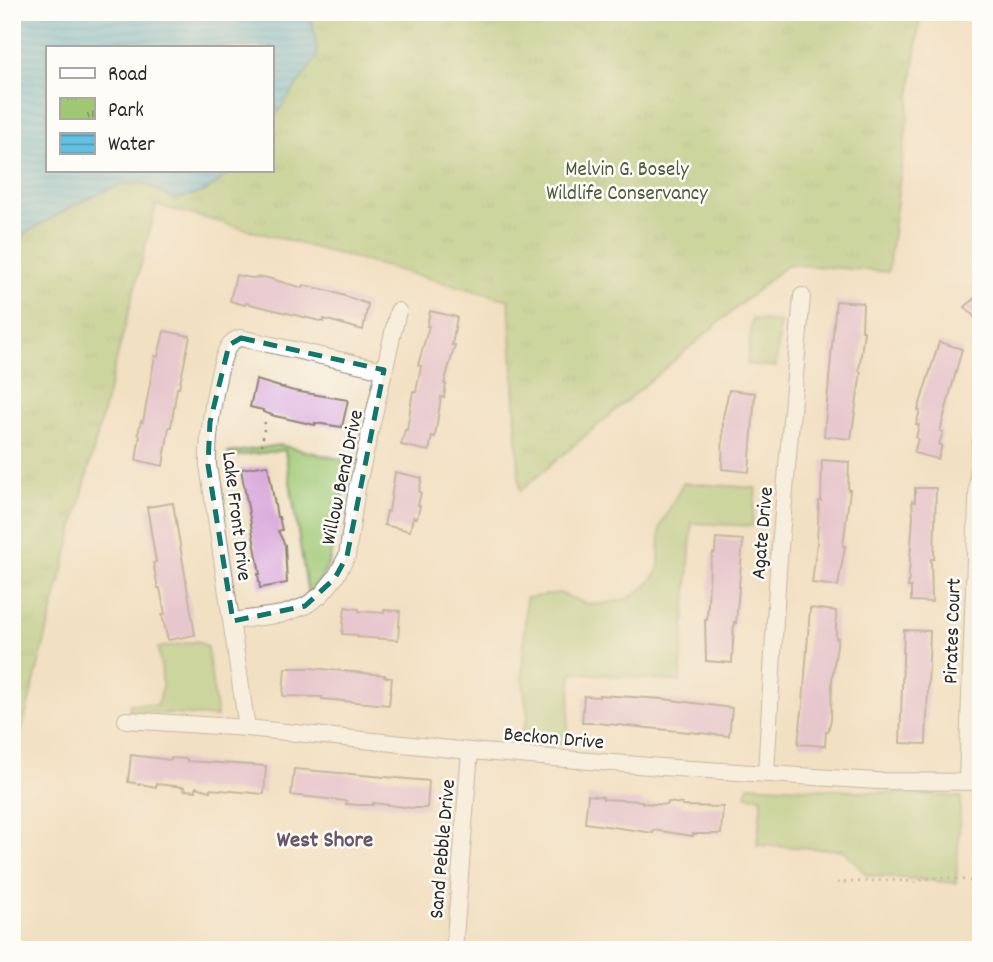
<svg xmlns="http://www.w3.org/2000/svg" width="993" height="962" font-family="Dekko,sans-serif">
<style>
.grass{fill:#a0c873;stroke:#667a4f;stroke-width:2}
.park{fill:url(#park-tufts);stroke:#667a4f;stroke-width:2;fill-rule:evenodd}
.water{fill:url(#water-rules);stroke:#487686;stroke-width:2}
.building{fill:#daa9dc}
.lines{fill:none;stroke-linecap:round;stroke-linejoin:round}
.minor-casing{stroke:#8e8676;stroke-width:18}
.path{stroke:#8e8676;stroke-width:2.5;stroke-dasharray:2 5;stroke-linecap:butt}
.minor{stroke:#fff;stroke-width:16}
.marked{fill:none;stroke:#0f766e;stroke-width:5;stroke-dasharray:14 9;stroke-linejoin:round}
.labels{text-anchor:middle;stroke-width:5;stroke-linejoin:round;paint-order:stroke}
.park-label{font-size:21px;fill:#4e5a41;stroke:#fdfcf7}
.street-label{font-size:21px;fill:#2b2b2b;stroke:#fdfcf7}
.neighbourhood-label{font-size:23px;font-weight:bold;fill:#685769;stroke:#fdfcf7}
</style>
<defs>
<pattern id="park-tufts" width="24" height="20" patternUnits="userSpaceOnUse" patternTransform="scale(1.75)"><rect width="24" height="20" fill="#a0c873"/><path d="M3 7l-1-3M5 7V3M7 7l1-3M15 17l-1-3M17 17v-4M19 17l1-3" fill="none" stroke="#83a35f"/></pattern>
<pattern id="water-rules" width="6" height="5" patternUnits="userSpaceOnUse" patternTransform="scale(1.75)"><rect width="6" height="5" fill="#64c0e2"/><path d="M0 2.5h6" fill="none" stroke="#539cb7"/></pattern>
</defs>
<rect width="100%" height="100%" fill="#fdfcf7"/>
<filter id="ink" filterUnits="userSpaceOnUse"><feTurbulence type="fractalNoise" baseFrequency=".0143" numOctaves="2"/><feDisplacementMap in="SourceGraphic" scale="14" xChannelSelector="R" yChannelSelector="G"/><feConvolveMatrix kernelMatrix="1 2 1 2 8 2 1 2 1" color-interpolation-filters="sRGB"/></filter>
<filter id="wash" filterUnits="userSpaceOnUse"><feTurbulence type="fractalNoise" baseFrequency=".00686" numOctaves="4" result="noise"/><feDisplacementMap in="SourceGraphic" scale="28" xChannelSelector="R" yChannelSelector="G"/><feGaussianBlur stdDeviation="1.57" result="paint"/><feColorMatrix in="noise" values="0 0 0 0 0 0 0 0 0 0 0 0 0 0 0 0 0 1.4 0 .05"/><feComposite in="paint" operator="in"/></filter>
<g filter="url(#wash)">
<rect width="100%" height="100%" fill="#f2e0c2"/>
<g class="grass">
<path d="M 752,319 L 780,322 L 776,367 L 747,364 Z"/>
<path d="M 280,445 L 351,462 L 329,562 L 321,579 L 308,595 L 285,450 L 229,457 L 228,453 Z"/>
<path d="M 683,483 L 756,488 L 752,526 L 692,523 L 680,682 L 572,672 L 567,740 L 561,744 L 512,740 L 521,734 L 528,717 L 522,677 L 526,598 L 560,593 L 584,603 L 601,604 L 627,599 L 644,588 L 655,576 L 659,566 L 660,527 Z"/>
<path d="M 198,641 L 207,647 L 217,717 L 129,711 L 130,704 L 157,705 C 166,686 161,668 158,648 Z"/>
<path d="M 749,785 L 961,797 L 956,883 L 867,875 L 843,850 L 757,845 L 762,797 L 746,796 Z"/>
</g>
<path class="park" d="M 12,12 L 921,12 L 888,272 L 788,264 L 520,491 L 509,300 L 156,205 L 12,769 ZM 47,47 L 271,47 L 271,170 L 47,170 Z"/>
<path class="water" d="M 12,12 L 311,12 L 318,56 L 271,121 L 271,47 L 47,47 L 47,170 L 233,170 L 206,191 L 175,200 C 165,195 152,186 141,183 C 113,178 39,226 12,241 Z"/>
<g id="blocks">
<g class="building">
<path d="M 236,275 L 251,278 L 264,277 L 303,288 L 303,285 L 330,291 L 368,304 L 363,330 L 324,319 L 324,322 L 246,303 L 245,305 L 230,301 Z"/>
<path d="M 981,292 L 981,324 L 965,307 Z"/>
<path d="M 836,301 L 863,303 L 862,331 L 864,331 L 859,371 L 861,372 L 851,439 L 824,436 Z"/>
<path d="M 430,311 L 457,317 L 452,345 L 455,345 L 444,384 L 446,384 L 444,398 L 441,397 L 435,437 L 432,436 L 429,451 L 401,445 L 405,430 L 407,430 L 413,391 L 416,392 L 421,366 L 418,365 L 429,326 L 427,326 Z"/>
<path d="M 164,331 L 190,336 L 179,388 L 177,388 L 171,427 L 169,427 L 163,466 L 136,460 L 140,435 L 138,434 L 141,421 L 143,422 L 155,356 L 158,357 Z"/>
<path d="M 939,342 L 962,349 L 940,431 L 943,432 L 939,445 L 942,445 L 938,459 L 914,453 L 918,439 L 916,438 L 919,425 L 916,424 L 920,411 L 918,410 Z"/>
<path d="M 256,380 L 294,391 L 348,400 L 342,427 L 315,423 L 315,425 L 275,416 L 263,412 L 263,410 L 250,407 Z"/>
<path d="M 729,390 L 755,393 L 749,472 L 722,469 L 723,417 Z"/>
<path d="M 822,460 L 849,462 L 848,490 L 850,490 L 843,546 L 845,546 L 838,586 L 812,583 L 817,543 L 819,501 L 821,501 Z"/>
<path d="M 268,465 L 277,517 L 279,517 L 282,530 L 278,531 L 285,545 L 287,583 L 260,588 L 258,574 L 260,574 L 241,469 Z"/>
<path d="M 395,472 L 422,478 L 419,492 L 421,493 L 418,505 L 420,506 L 417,518 L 413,517 L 410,531 L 384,525 L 387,511 L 389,512 Z"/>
<path d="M 915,488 L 936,488 L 934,559 L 931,559 L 932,602 L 911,601 L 911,587 L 908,587 L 913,516 L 912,501 L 915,502 Z"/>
<path d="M 173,503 L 195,635 L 168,640 L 162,615 L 165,614 L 160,588 L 158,588 L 153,563 L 156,562 L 147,507 Z"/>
<path d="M 716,538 L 743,540 L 736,623 L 734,622 L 732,663 L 706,661 L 705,620 L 707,620 L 710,566 L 713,553 L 715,553 Z"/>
<path d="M 345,607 L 359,609 L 359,611 L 384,613 L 384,610 L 400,611 L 398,640 L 357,637 L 357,635 L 342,634 Z"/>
<path d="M 810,608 L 836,611 L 836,638 L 838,638 L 832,679 L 831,719 L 828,732 L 826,731 L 825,746 L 798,744 L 803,703 Z"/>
<path d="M 904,630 L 930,631 L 926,744 L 900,743 Z"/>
<path d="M 285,668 L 311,668 L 385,675 L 384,677 L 392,678 L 389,705 L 322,699 L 322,697 L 283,696 Z"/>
<path d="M 599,695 L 664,699 L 732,708 L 729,736 L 597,723 L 582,723 L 584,696 L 599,697 Z"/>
<path d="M 131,755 L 171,760 L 171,758 L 187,759 L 187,761 L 266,766 L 264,794 L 210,789 L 210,791 L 196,787 L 196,791 L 184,790 L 184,787 L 156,784 L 156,787 L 128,782 Z"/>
<path d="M 294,769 L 429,781 L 427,808 L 412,808 L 373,803 L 373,805 L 359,805 L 346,804 L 347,801 L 291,795 Z"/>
<path d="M 588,795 L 603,797 L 603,799 L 642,801 L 642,803 L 667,805 L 668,802 L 682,804 L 682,806 L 723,807 L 721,834 L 693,834 L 693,836 L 654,830 L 653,833 L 585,823 Z"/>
</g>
</g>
</g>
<g filter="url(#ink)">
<use href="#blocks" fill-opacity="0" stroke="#8e8676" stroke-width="2"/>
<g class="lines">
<g class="minor-casing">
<g id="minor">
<path d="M 233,621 L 283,614 L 305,606 L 321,595 L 335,578 L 347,556 L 357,488 L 398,311"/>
<path d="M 126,720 L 247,728 L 470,751 L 661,767 L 876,781 L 981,782"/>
<path d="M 247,728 L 208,465 C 207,439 216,369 228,347 C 232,341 235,339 241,338 L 384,370"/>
<path d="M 766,773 L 778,570 L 802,296"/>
<path d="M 967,780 L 978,474 L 981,441"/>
<path d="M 454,950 L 470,751"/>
</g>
</g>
<g class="path">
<path d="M 262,445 L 265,421"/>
<path d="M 837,883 L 890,880 L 915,882 L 931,878 L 952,878 L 981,883"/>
</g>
<use href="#minor" class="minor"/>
</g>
</g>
<path d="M0 0H993V962H0ZM 241,338 L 384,370 L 347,556 L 335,578 L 305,606 L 233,621 L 208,465 L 210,422 L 229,345 Z" fill="#f2e0c2" fill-opacity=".55" fill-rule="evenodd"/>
<path class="marked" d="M 241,338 L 384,370 L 347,556 L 335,578 L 305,606 L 233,621 L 208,465 L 210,422 L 229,345 Z"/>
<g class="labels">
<g class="park-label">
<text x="627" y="175">Melvin G. Bosely<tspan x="627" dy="24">Wildlife Conservancy</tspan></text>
</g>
<g class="street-label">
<text transform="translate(341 477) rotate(-78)" y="7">Willow Bend Drive</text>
<text transform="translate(238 516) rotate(83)" y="7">Lake Front Drive</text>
<text transform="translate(761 533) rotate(-85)" y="7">Agate Drive</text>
<text transform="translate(951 631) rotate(-88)" y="7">Pirates Court</text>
<text transform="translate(554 737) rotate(5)" y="7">Beckon Drive</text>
<text transform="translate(441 849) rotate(-85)" y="7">Sand Pebble Drive</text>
</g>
<g class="neighbourhood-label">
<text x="325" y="846">West Shore</text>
</g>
</g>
<rect width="993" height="962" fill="none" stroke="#fdfcf7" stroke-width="42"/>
<rect x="46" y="46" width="228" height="126" fill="#fdfcf7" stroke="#a9a8a5" stroke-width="2"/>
<rect x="60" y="68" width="35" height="10" fill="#ffffff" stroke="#a9a8a5" stroke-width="2"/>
<text x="108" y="80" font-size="21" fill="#2b2b2b">Road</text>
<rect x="60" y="98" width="35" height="21" fill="url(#park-tufts)" stroke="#a9a8a5" stroke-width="2"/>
<text x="108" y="116" font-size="21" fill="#2b2b2b">Park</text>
<rect x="60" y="133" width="35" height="21" fill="url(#water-rules)" stroke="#a9a8a5" stroke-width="2"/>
<text x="108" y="150" font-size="21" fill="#2b2b2b">Water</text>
</svg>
